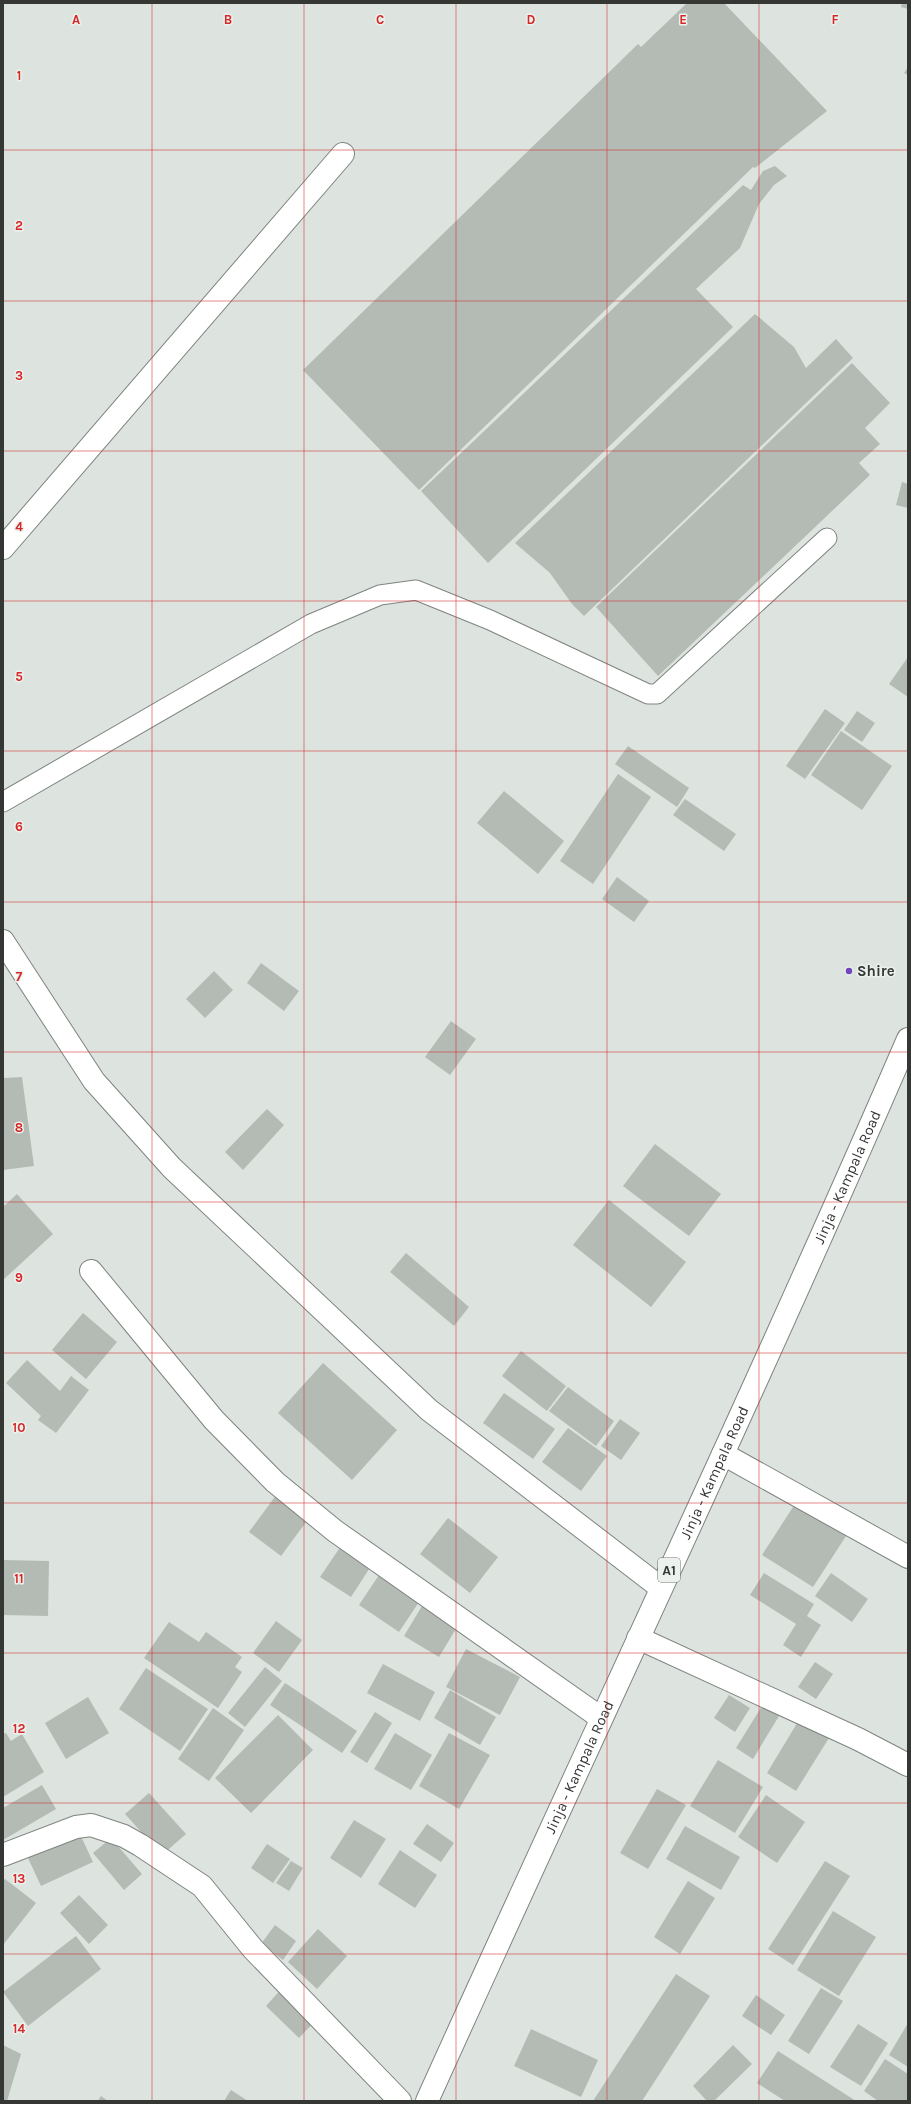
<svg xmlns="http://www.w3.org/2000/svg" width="911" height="2104" font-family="Karla,sans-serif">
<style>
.building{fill:#b4bbb5}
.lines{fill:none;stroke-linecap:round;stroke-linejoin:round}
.lane-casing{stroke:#7e847f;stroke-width:21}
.street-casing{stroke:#7e847f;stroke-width:24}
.highway-casing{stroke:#7e847f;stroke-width:24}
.lane{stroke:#fff;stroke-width:19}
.street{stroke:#fff;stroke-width:22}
.highway{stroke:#fff;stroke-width:22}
.grid{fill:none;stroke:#d62828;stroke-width:1;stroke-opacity:0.55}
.poi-dot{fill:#7346be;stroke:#ebf1ec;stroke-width:1.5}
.labels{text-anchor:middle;stroke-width:3;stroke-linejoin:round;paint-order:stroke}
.shield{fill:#ebf1ec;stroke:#6c6f6c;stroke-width:1}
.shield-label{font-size:14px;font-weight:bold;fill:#353735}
.poi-label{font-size:15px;font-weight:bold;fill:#353735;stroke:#ebf1ec;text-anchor:start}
.street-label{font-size:15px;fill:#353735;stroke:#ebf1ec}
.grid-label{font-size:13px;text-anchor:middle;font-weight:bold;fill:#d62828;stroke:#ebf1ec;stroke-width:3;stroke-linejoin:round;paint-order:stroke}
</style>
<rect width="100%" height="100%" fill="#dde4df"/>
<g class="building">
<path d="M 687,3 L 724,3 L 827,111 L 755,168 L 753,167 L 419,490 L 303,370 L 638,44 L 641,47 Z"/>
<path d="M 902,3 L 908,3 L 908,9 L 901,7 Z"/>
<path d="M 908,67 L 908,75 L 904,73 Z"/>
<path d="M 775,166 L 787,176 L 774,185 L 759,204 L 740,248 L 696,289 L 733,327 L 488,563 L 421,491 L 743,185 L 751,190 L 763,171 Z"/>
<path d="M 755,314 L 794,347 L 806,368 L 836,339 L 853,358 L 584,616 L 572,604 L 550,573 L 515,543 Z"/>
<path d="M 852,363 L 890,403 L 865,428 L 880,444 L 859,463 L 870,475 L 658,676 L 596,607 Z"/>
<path d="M 902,482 L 908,484 L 908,508 L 896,505 Z"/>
<path d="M 908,657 L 908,697 L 889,684 Z"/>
<path d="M 825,709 L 845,723 L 805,779 L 786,766 Z"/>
<path d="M 857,711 L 875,723 L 862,742 L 844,730 Z"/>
<path d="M 841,731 L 892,766 L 862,810 L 811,775 Z"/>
<path d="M 628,746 L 689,788 L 677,807 L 615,764 Z"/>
<path d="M 618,774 L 651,797 L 593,884 L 560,861 Z"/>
<path d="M 504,791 L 564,841 L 538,874 L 477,823 Z"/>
<path d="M 685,799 L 736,834 L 724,851 L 673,815 Z"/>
<path d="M 617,877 L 649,901 L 634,922 L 602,899 Z"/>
<path d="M 261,963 L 299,991 L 284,1011 L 247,983 Z"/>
<path d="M 214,971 L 233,990 L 205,1018 L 186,999 Z"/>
<path d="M 451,1021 L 476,1039 L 450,1075 L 425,1057 Z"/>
<path d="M 22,1077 L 34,1166 L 3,1170 L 3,1078 Z"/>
<path d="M 267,1109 L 284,1125 L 243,1170 L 225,1152 Z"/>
<path d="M 655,1144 L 721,1194 L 689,1236 L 623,1186 Z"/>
<path d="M 17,1194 L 53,1234 L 3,1280 L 3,1207 Z"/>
<path d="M 609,1200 L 686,1262 L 651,1307 L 573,1245 Z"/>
<path d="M 406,1253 L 469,1307 L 454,1326 L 390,1272 Z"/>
<path d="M 83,1313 L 117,1342 L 86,1379 L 52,1350 Z"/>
<path d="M 521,1351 L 566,1386 L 547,1411 L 502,1376 Z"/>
<path d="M 27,1360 L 60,1391 L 71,1376 L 89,1390 L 56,1433 L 38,1420 L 41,1416 L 6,1383 Z"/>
<path d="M 323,1363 L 397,1430 L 352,1480 L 278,1413 Z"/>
<path d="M 568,1387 L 614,1421 L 596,1446 L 549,1411 Z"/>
<path d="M 504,1393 L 555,1429 L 533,1459 L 483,1423 Z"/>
<path d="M 620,1419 L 640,1433 L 621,1460 L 601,1446 Z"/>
<path d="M 568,1428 L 607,1456 L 581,1491 L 542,1462 Z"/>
<path d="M 277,1494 L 309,1518 L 281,1556 L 249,1532 Z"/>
<path d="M 795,1504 L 846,1536 L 813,1587 L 762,1555 Z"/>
<path d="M 448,1518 L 498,1557 L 470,1593 L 420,1554 Z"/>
<path d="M 343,1543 L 373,1563 L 351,1597 L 320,1577 Z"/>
<path d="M 3,1560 L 49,1561 L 48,1616 L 3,1615 Z"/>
<path d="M 381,1572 L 421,1599 L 399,1632 L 359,1605 Z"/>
<path d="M 764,1573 L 814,1604 L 807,1616 L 821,1625 L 801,1657 L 783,1645 L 796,1624 L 750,1595 Z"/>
<path d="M 831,1573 L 868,1599 L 852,1622 L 815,1596 Z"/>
<path d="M 425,1601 L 460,1622 L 439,1657 L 404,1636 Z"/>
<path d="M 276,1621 L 302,1640 L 279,1672 L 253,1653 Z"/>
<path d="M 169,1622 L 199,1642 L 206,1632 L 242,1657 L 235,1667 L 242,1672 L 218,1708 L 144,1658 Z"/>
<path d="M 466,1649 L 520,1677 L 500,1715 L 446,1687 Z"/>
<path d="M 815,1662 L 833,1674 L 816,1699 L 798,1687 Z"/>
<path d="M 383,1664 L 435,1692 L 420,1721 L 367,1693 Z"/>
<path d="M 265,1667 L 282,1681 L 245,1727 L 228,1713 Z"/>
<path d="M 146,1668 L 208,1709 L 180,1751 L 119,1709 Z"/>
<path d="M 285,1683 L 357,1731 L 342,1753 L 270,1705 Z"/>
<path d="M 450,1690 L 496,1717 L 480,1745 L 434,1718 Z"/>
<path d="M 729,1695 L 750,1708 L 735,1732 L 714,1718 Z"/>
<path d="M 88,1697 L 109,1733 L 66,1759 L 45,1723 Z"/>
<path d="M 762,1706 L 779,1716 L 753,1759 L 736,1748 Z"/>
<path d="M 213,1708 L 244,1730 L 209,1781 L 178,1759 Z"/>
<path d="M 375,1712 L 392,1723 L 367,1763 L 350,1752 Z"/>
<path d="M 278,1715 L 313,1750 L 251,1813 L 215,1778 Z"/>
<path d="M 802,1715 L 832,1733 L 796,1791 L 767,1773 Z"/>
<path d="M 6,1733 L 11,1741 L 22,1734 L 44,1772 L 3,1797 L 3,1734 Z"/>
<path d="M 395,1733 L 432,1755 L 411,1790 L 374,1769 Z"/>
<path d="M 449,1733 L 490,1755 L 459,1809 L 419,1786 Z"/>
<path d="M 718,1760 L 763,1787 L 735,1833 L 690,1806 Z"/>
<path d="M 42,1785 L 56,1809 L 3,1840 L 3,1808 Z"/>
<path d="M 657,1789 L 686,1805 L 648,1869 L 620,1853 Z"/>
<path d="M 149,1793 L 186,1834 L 162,1855 L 125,1814 Z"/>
<path d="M 766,1795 L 805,1822 L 777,1863 L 738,1837 Z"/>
<path d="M 354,1820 L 386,1839 L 361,1878 L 330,1858 Z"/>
<path d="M 427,1824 L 454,1843 L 441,1862 L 413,1844 Z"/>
<path d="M 685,1826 L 740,1857 L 721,1890 L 666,1859 Z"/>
<path d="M 79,1832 L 93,1862 L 41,1886 L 27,1856 Z"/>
<path d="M 111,1838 L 142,1874 L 124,1890 L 93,1853 Z"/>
<path d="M 267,1844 L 290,1859 L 273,1883 L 251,1868 Z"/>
<path d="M 400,1850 L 437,1875 L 415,1908 L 378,1884 Z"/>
<path d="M 291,1861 L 303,1868 L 289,1891 L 276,1883 Z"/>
<path d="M 825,1861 L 850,1876 L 793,1965 L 768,1949 Z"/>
<path d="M 5,1879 L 36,1903 L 3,1945 L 3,1881 Z"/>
<path d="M 688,1881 L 715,1898 L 680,1954 L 654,1937 Z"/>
<path d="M 79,1895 L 108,1925 L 89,1944 L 60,1913 Z"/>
<path d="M 833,1911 L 876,1937 L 839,1996 L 797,1970 Z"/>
<path d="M 275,1925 L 296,1941 L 283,1960 L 261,1944 Z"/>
<path d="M 318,1929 L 347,1956 L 317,1989 L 288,1962 Z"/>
<path d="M 76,1936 L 101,1969 L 28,2026 L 3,1992 Z"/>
<path d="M 676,1974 L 710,1996 L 642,2101 L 593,2101 Z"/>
<path d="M 283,1987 L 317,2019 L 299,2038 L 266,2006 Z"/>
<path d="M 821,1988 L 843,2001 L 809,2054 L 788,2041 Z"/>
<path d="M 756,1995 L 785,2015 L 771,2035 L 742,2016 Z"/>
<path d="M 908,2023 L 908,2067 L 889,2055 Z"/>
<path d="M 858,2024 L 888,2043 L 861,2086 L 830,2067 Z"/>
<path d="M 531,2029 L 598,2060 L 581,2097 L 514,2066 Z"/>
<path d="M 3,2045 L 21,2054 L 7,2101 L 3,2101 Z"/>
<path d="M 733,2045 L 752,2064 L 714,2101 L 707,2101 L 693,2086 Z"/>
<path d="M 778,2051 L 856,2101 L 785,2101 L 757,2083 Z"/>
<path d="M 885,2059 L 908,2074 L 908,2101 L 878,2101 L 864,2091 Z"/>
<path d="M 231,2090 L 248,2101 L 224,2101 Z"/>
<path d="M 101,2096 L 108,2101 L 98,2101 Z"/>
</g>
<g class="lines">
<g class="lane-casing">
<path id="lane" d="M 3,802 L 311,624 L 380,595 L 416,590 L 490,620 L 648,694 L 657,694 L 827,538"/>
</g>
<g class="street-casing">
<g id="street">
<path d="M 3,548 L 343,154"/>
<path d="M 3,941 L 94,1081 L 172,1168 L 429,1410 L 661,1588"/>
<path d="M 91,1271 L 214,1420 L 275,1482 L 335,1531 L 601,1718"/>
<path d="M 723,1454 L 908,1557"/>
<path d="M 638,1638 L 858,1739 L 908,1765"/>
<path d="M 3,1855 L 76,1827 L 91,1825 L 124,1836 L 140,1845 L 202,1886 L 253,1949 L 400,2101"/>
</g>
</g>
<g class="highway-casing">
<g id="highway">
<path id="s1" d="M 427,2101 C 587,1746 754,1395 908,1039"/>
</g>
</g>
<use href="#lane" class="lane"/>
<use href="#street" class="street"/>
<use href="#highway" class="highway"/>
</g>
<path class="grid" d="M 152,3 L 152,2101M 304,3 L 304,2101M 456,3 L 456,2101M 607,3 L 607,2101M 759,3 L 759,2101M 3,150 L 908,150M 3,301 L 908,301M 3,451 L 908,451M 3,601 L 908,601M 3,751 L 908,751M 3,902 L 908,902M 3,1052 L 908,1052M 3,1202 L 908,1202M 3,1353 L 908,1353M 3,1503 L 908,1503M 3,1653 L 908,1653M 3,1803 L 908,1803M 3,1954 L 908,1954"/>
<circle class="poi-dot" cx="849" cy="971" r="4"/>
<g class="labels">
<rect class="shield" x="658" y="1558" width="22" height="24" rx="3"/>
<g class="shield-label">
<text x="669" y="1575">A1</text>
</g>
<g class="poi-label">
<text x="857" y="976">Shire</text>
</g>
<g class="street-label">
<text dy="5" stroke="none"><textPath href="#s1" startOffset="1015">Jinja - Kampala Road</textPath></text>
<text dy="5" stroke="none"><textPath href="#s1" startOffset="691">Jinja - Kampala Road</textPath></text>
<text dy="5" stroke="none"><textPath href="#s1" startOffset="367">Jinja - Kampala Road</textPath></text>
</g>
</g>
<g class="grid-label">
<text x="76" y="24">A</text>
<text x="228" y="24">B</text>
<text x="380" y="24">C</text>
<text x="531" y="24">D</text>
<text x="683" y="24">E</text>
<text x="835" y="24">F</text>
<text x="19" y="80">1</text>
<text x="19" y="230">2</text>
<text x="19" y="380">3</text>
<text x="19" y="531">4</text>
<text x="19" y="681">5</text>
<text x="19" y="831">6</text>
<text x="19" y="981">7</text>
<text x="19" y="1132">8</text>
<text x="19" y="1282">9</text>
<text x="19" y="1432">10</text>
<text x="19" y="1583">11</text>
<text x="19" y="1733">12</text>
<text x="19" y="1883">13</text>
<text x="19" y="2033">14</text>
</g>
<rect width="911" height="2104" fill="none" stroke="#353735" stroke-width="8"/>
</svg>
